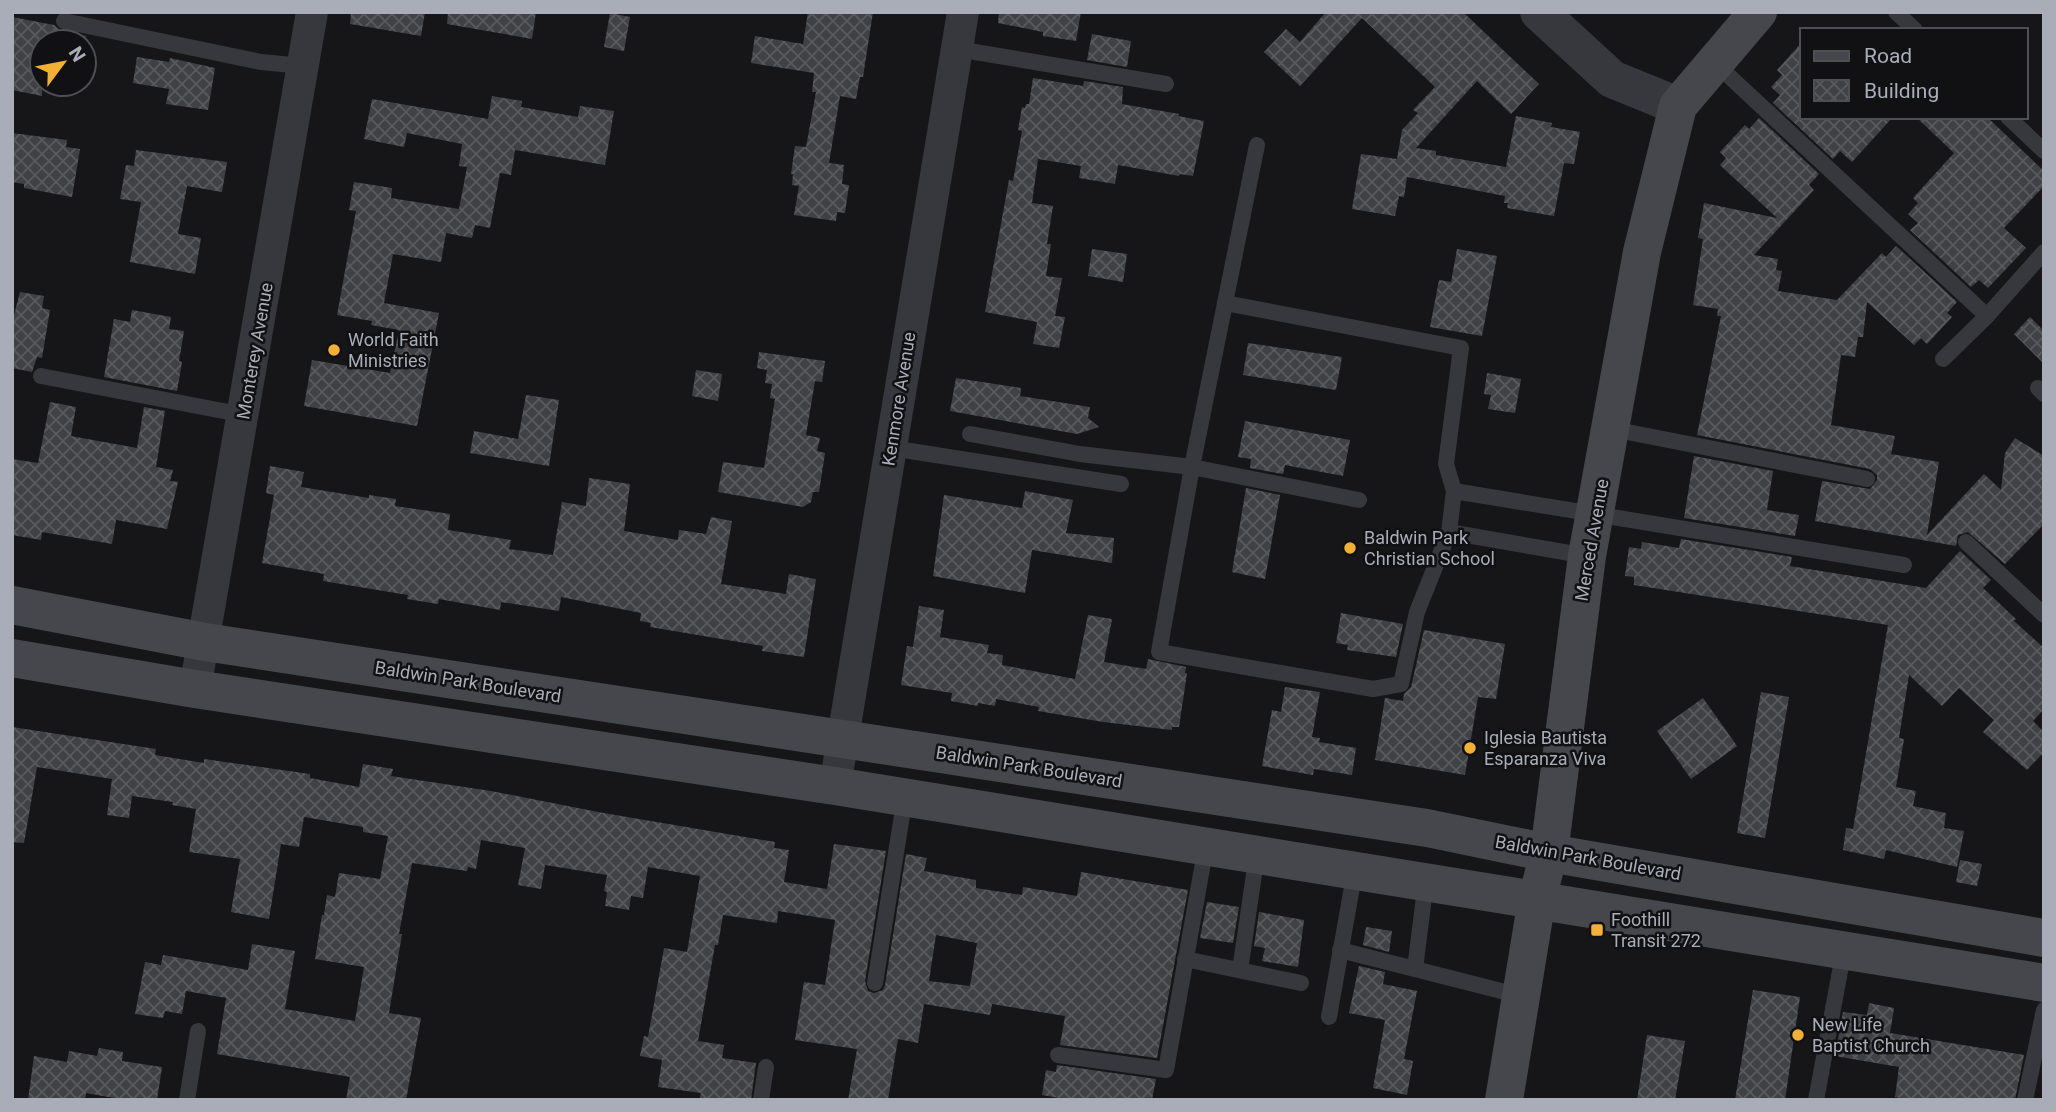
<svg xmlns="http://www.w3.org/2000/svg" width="2056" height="1112" font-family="Roboto,sans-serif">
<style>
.building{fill:url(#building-cross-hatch);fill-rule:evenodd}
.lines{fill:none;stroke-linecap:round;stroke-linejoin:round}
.service{stroke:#37383d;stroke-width:16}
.minor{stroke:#37383d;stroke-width:32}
.tertiary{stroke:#37383d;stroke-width:38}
.secondary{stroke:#45474d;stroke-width:38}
.poi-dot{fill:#f2b134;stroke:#111113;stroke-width:2.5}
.labels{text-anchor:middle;stroke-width:5;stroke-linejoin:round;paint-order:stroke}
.poi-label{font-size:18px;fill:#a8adb8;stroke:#111113;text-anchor:start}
.street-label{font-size:18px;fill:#a8adb8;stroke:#111113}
</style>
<defs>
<pattern id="building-cross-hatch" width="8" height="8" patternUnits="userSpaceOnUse" patternTransform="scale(1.75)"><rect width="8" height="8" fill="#404145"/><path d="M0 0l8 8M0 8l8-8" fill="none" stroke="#595a5e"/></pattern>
</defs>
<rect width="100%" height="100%" fill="#161618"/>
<g class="building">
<path d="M 351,12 L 425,12 L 421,36 L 350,24 Z"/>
<path d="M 448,12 L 536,12 L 532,39 L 447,24 Z"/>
<path d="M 808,12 L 873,12 L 863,77 L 860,77 L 856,99 L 840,96 L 829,163 L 844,165 L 842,184 L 849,185 L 845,213 L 837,212 L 836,221 L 794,215 L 799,186 L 792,185 L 793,174 L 791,174 L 795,146 L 806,147 L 816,92 L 812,92 L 814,73 L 751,63 L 755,36 L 803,44 Z"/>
<path d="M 999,12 L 1081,12 L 1076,41 L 1043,36 L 1043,32 L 998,23 Z"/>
<path d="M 1326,12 L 1463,12 L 1539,84 L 1511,114 L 1477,81 L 1416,148 L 1436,151 L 1436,155 L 1506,167 L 1516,116 L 1552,123 L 1551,127 L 1580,132 L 1574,164 L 1564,163 L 1554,216 L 1507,208 L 1508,203 L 1504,203 L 1505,196 L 1407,177 L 1404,197 L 1399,196 L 1395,216 L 1352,209 L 1361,154 L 1397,159 L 1402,130 L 1418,113 L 1413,110 L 1435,87 L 1362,18 L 1300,86 L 1264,52 L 1286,29 L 1300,42 Z"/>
<path d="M 610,13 L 630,17 L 624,51 L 604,47 Z"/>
<path d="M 12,17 L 54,25 L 61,31 L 86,36 L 85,42 L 42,42 L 42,96 L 12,90 Z"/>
<path d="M 1092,34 L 1131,41 L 1127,67 L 1087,60 Z"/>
<path d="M 1802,42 L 1802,117 L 1893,117 L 1852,162 L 1840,151 L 1833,159 L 1773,103 L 1780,95 L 1771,87 L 1782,75 L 1777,70 Z"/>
<path d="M 137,57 L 169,62 L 170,58 L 215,68 L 208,110 L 166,104 L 169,89 L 133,83 Z"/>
<path d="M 1033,78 L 1083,86 L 1084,81 L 1123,87 L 1122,104 L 1179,114 L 1178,116 L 1204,121 L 1193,176 L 1180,174 L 1179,176 L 1118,165 L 1115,184 L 1079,178 L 1081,166 L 1038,159 L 1032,203 L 1053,206 L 1047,244 L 1051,244 L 1046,276 L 1062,278 L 1055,316 L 1065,317 L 1059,348 L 1033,344 L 1037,322 L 985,312 L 1009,180 L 1013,181 L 1022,131 L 1018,130 L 1022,107 L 1025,108 L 1026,104 L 1029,104 Z"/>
<path d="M 492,96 L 522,101 L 521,107 L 578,117 L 580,106 L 614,111 L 605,165 L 515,150 L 511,175 L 500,173 L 490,228 L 475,225 L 472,238 L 446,233 L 441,262 L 393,254 L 384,303 L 439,313 L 417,426 L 304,406 L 312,360 L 390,373 L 399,330 L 371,325 L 372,321 L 337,315 L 356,211 L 349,210 L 354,182 L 392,188 L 391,198 L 459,209 L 467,167 L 459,166 L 462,144 L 407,133 L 404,147 L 364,139 L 372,99 L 488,119 Z"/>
<path d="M 1916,117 L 1987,117 L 2044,171 L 2044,186 L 2004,228 L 2026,248 L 1988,288 L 1979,280 L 1971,287 L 1910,230 L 1918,223 L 1908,214 L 1918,203 L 1913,198 L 1954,153 Z"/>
<path d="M 1759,118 L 1819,174 L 1809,185 L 1814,190 L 1754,255 L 1778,259 L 1776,270 L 1782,271 L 1778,291 L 1837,300 L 1882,253 L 1886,257 L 1896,246 L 1957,302 L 1947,313 L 1952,317 L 1927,344 L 1921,338 L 1914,345 L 1867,302 L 1863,337 L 1858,337 L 1855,357 L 1841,355 L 1831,425 L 1895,436 L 1891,454 L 1939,462 L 1927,535 L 1984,474 L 2001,490 L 2005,453 L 2015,438 L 2044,456 L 2044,524 L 2005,564 L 1968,532 L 1958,535 L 1956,546 L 1815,521 L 1822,481 L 1870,489 L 1877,480 L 1877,475 L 1870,469 L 1697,435 L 1721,316 L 1717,316 L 1718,309 L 1693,305 L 1703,239 L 1698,238 L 1704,203 L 1777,218 L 1720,165 L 1726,158 L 1720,152 L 1745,125 L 1749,129 Z"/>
<path d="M 12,133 L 67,140 L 66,147 L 80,149 L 72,197 L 24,188 L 24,184 L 12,182 Z"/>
<path d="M 136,150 L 227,162 L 222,192 L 187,186 L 178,234 L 201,238 L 195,274 L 130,262 L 141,202 L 120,199 L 126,165 L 134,166 Z"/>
<path d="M 1092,249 L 1127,254 L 1123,282 L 1088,276 Z"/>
<path d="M 1457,249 L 1497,256 L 1482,336 L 1430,327 L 1439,280 L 1451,282 Z"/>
<path d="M 20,292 L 44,296 L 42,308 L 50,310 L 42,358 L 37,357 L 32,372 L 12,368 L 12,323 Z"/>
<path d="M 132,310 L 171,317 L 169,329 L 184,331 L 179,361 L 182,362 L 177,391 L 104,377 L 114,319 L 130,322 Z"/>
<path d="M 2030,317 L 2044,331 L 2044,364 L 2014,334 Z"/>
<path d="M 1248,343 L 1342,357 L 1336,390 L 1243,375 Z"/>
<path d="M 759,352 L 825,361 L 822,382 L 815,381 L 806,435 L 820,438 L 817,451 L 825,453 L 819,492 L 813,492 L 811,502 L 803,507 L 718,492 L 723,462 L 764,468 L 775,399 L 770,398 L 772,384 L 765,383 L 767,370 L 757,368 Z"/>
<path d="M 696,370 L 722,374 L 718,401 L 692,396 Z"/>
<path d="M 1487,373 L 1521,379 L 1515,413 L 1488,409 L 1491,395 L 1484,394 Z"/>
<path d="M 956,378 L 1021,388 L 1020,396 L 1090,407 L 1088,418 L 1099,427 L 1077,434 L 950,411 Z"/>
<path d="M 526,395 L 559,400 L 549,466 L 470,453 L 474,431 L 518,439 Z"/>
<path d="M 50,402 L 76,407 L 71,436 L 137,448 L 144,407 L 165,411 L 156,467 L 173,470 L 170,481 L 178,482 L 167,529 L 116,520 L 112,544 L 42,532 L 41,540 L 12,535 L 12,459 L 38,463 Z"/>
<path d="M 1245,421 L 1350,440 L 1343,476 L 1285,465 L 1283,474 L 1250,468 L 1251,459 L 1238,457 Z"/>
<path d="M 1694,456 L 1773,471 L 1767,510 L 1799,515 L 1795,536 L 1684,518 Z"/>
<path d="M 270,466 L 304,472 L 301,487 L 369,498 L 369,495 L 396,499 L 395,506 L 450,514 L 448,530 L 511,540 L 509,549 L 553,555 L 562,502 L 586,506 L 589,478 L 630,484 L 624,531 L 678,540 L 679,530 L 706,534 L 711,517 L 732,521 L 721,584 L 786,594 L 789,574 L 816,579 L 804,657 L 762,651 L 763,646 L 650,627 L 651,623 L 640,621 L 641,613 L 561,597 L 559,611 L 501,602 L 500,610 L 439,599 L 438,604 L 407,599 L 408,595 L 323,581 L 324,574 L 262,563 L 274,495 L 266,493 Z"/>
<path d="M 1246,488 L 1280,495 L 1265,579 L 1232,572 Z"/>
<path d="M 1025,491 L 1073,500 L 1066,533 L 1114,538 L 1112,563 L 1032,550 L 1025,593 L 933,576 L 944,495 L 1022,508 Z"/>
<path d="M 1681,539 L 1792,557 L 1790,566 L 1926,588 L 1960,551 L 1991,580 L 1983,588 L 2016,619 L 2014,621 L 2044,648 L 2044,709 L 2033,721 L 2044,732 L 2044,752 L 2027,770 L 1983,732 L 1994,720 L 1959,688 L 1942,706 L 1909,675 L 1899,738 L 1904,739 L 1896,787 L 1916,791 L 1913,806 L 1946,813 L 1944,828 L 1964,831 L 1957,867 L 1886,850 L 1884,859 L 1843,850 L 1846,828 L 1853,829 L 1888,625 L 1634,585 L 1634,577 L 1625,576 L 1629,547 L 1641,549 L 1642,542 L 1679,548 Z"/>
<path d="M 919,606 L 944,610 L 940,637 L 989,645 L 987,653 L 1003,655 L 1002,665 L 1075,679 L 1088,615 L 1112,619 L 1104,662 L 1146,669 L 1148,659 L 1186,667 L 1185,673 L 1187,673 L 1179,727 L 1172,727 L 1172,730 L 1103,722 L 1038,711 L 1039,707 L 996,699 L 995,706 L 978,703 L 978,706 L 951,701 L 952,693 L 901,685 L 907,646 L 913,647 Z"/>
<path d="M 1341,613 L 1403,624 L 1396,657 L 1347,650 L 1348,645 L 1336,643 Z"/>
<path d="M 1424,630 L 1505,644 L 1496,699 L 1478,697 L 1465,775 L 1375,760 L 1385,698 L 1403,701 L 1404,694 L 1411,687 Z"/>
<path d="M 1285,687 L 1320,692 L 1312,737 L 1320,738 L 1319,742 L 1356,748 L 1352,775 L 1314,769 L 1313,775 L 1262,766 L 1272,710 L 1281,712 Z"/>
<path d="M 1761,692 L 1789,697 L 1765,838 L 1737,833 Z"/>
<path d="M 1703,698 L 1737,746 L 1691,779 L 1657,731 Z"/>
<path d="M 12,727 L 156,749 L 155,755 L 204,763 L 204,759 L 310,774 L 310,778 L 359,787 L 363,764 L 393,769 L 391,776 L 491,791 L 598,812 L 775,842 L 774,848 L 789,850 L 784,882 L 827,889 L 834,844 L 886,851 L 865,981 L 868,991 L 874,993 L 883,990 L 885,985 L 906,854 L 927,858 L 924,871 L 976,880 L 976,888 L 1022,895 L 1023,887 L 1077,896 L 1081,872 L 1188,890 L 1157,1058 L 1060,1045 L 1065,1016 L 992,1004 L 990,1015 L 924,1004 L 918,1043 L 898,1039 L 888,1100 L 848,1100 L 857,1049 L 795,1040 L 804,982 L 825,985 L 835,920 L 778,911 L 777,923 L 723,915 L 718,945 L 715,945 L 698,1041 L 724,1045 L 722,1058 L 756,1063 L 751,1100 L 699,1100 L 701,1093 L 658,1087 L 662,1060 L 640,1056 L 644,1036 L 648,1037 L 664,948 L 687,952 L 700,876 L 648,867 L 643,898 L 631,896 L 629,910 L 605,906 L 607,892 L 604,891 L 607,875 L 545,865 L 541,889 L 518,885 L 525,848 L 481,840 L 476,869 L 468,867 L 467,871 L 412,863 L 399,934 L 402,934 L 389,1013 L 421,1018 L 406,1100 L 346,1100 L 350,1077 L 217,1054 L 226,998 L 186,991 L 182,1014 L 165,1011 L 163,1018 L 135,1014 L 145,962 L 161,965 L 163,955 L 248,970 L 252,944 L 295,951 L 285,1009 L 355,1021 L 364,967 L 315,959 L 322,915 L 324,915 L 327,895 L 335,897 L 339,873 L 380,879 L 388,836 L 363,832 L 363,827 L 304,817 L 299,847 L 281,844 L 269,919 L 231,912 L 240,859 L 189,852 L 196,809 L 172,805 L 173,802 L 132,796 L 129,818 L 107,815 L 112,779 L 37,767 L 24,843 L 12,842 ZM 936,935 L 977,943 L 970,986 L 929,981 Z"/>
<path d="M 1960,860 L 1982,864 L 1977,886 L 1956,882 Z"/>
<path d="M 1207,902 L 1239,907 L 1233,943 L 1200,938 Z"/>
<path d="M 1259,912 L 1304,920 L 1298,967 L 1262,961 L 1265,948 L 1254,946 Z"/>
<path d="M 1366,927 L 1392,931 L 1389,952 L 1363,945 Z"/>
<path d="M 1359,966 L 1385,972 L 1383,984 L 1417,991 L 1404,1059 L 1413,1061 L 1407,1095 L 1373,1088 L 1385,1020 L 1349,1013 Z"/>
<path d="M 1753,990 L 1800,997 L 1785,1100 L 1735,1100 Z"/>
<path d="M 1869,1003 L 1894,1008 L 1890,1033 L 2024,1055 L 2015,1100 L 1909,1100 L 1895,1097 L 1899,1067 L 1835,1056 L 1843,1012 L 1867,1015 Z"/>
<path d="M 1647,1035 L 1685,1041 L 1675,1100 L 1637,1100 Z"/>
<path d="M 99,1048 L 123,1052 L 122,1061 L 162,1067 L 157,1100 L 125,1100 L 86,1093 L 85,1100 L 28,1100 L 34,1056 L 67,1062 L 69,1051 L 97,1056 Z"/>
<path d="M 1057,1065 L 1156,1079 L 1152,1100 L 1070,1100 L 1042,1095 L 1046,1070 L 1056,1072 Z"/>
</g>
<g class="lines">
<g class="service">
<path d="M 1896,12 L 1915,30"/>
<path d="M 64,21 L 261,62 L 303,66"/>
<path d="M 957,49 L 1166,84"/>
<path d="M 1715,63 L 1987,316"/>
<path d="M 2008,117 L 2044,151"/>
<path d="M 1225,303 L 1257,145"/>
<path d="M 1943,359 L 1987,316 L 2044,252"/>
<path d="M 41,376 L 244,415"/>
<path d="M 2038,388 L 2044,394"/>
<path d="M 1612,429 L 1867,479"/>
<path d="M 970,434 L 1080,454 L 1192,467 L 1225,303 L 1461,348 L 1446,464 L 1454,491 L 1449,532 L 1417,612 L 1401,684 L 1373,689 L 1159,652 L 1192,467 L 1359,500"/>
<path d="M 891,448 L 1121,484"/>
<path d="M 1454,491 L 1904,565"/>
<path d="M 1449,532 L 1587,556"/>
<path d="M 1966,542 L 2044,615"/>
<path d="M 1340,950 L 1521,996"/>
<path d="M 1185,959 L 1301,983"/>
<path d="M 1415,969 L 1426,881"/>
<path d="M 1240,970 L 1257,854"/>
<path d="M 875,983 L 905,797"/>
<path d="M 1329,1017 L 1355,870"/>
<path d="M 1058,1055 L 1166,1070 L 1206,846"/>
<path d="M 187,1100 L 198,1031"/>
<path d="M 761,1100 L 766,1067"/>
<path d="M 1816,1100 L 1844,950"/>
<path d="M 2025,1100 L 2044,1010"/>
</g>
<g class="minor">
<path d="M 195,689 L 312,12"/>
<path d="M 835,786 L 963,12"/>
</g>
<path class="tertiary" d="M 1539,12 L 1612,79 L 1678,106"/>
<g class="secondary">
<path d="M 12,605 L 205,642 L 1427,828 L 1549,853 L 2044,938"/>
<path d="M 12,658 L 195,689 L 835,786 L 2044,983"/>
<path d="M 1504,1100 L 1537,899 L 1549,853 L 1587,556 L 1642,252 L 1678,106 L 1758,12"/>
</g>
</g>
<g class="poi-dot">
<circle cx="334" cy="350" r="7"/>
<circle cx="1350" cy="548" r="7"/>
<circle cx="1470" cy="748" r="7"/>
<rect x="1590" y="923" width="14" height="14" rx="3.5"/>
<circle cx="1798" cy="1035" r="7"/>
</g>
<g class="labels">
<g class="poi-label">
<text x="348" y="346">World Faith<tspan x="348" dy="21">Ministries</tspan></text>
<text x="1364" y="544">Baldwin Park<tspan x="1364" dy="21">Christian School</tspan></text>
<text x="1484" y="744">Iglesia Bautista<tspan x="1484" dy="21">Esparanza Viva</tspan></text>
<text x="1611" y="926">Foothill<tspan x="1611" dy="21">Transit 272</tspan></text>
<text x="1812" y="1031">New Life<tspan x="1812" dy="21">Baptist Church</tspan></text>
</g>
<g class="street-label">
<text transform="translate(255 351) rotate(-80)" y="6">Monterey Avenue</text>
<text transform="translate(899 399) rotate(-81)" y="6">Kenmore Avenue</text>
<text transform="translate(1592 540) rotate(-80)" y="6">Merced Avenue</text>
<text transform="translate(468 682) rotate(9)" y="6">Baldwin Park Boulevard</text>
<text transform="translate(1029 767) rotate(9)" y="6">Baldwin Park Boulevard</text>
<text transform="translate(1588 858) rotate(10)" y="6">Baldwin Park Boulevard</text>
</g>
</g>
<rect width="2056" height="1112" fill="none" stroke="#a8adb8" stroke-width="28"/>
<rect x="1800" y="28" width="228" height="91" fill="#111113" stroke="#4d4f55" stroke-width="2"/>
<rect x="1814" y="51" width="35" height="10" fill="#45474d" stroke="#4d4f55" stroke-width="2"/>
<text x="1864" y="63" font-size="21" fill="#a8adb8">Road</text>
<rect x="1814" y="80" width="35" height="21" fill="url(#building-cross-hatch)" stroke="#4d4f55" stroke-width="2"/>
<text x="1864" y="98" font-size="21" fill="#a8adb8">Building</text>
<g transform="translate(63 63) rotate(58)"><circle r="33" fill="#111113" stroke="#4d4f55" stroke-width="2"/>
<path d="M0-5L12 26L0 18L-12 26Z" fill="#f2b134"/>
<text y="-10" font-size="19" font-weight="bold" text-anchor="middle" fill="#a8adb8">N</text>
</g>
</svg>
